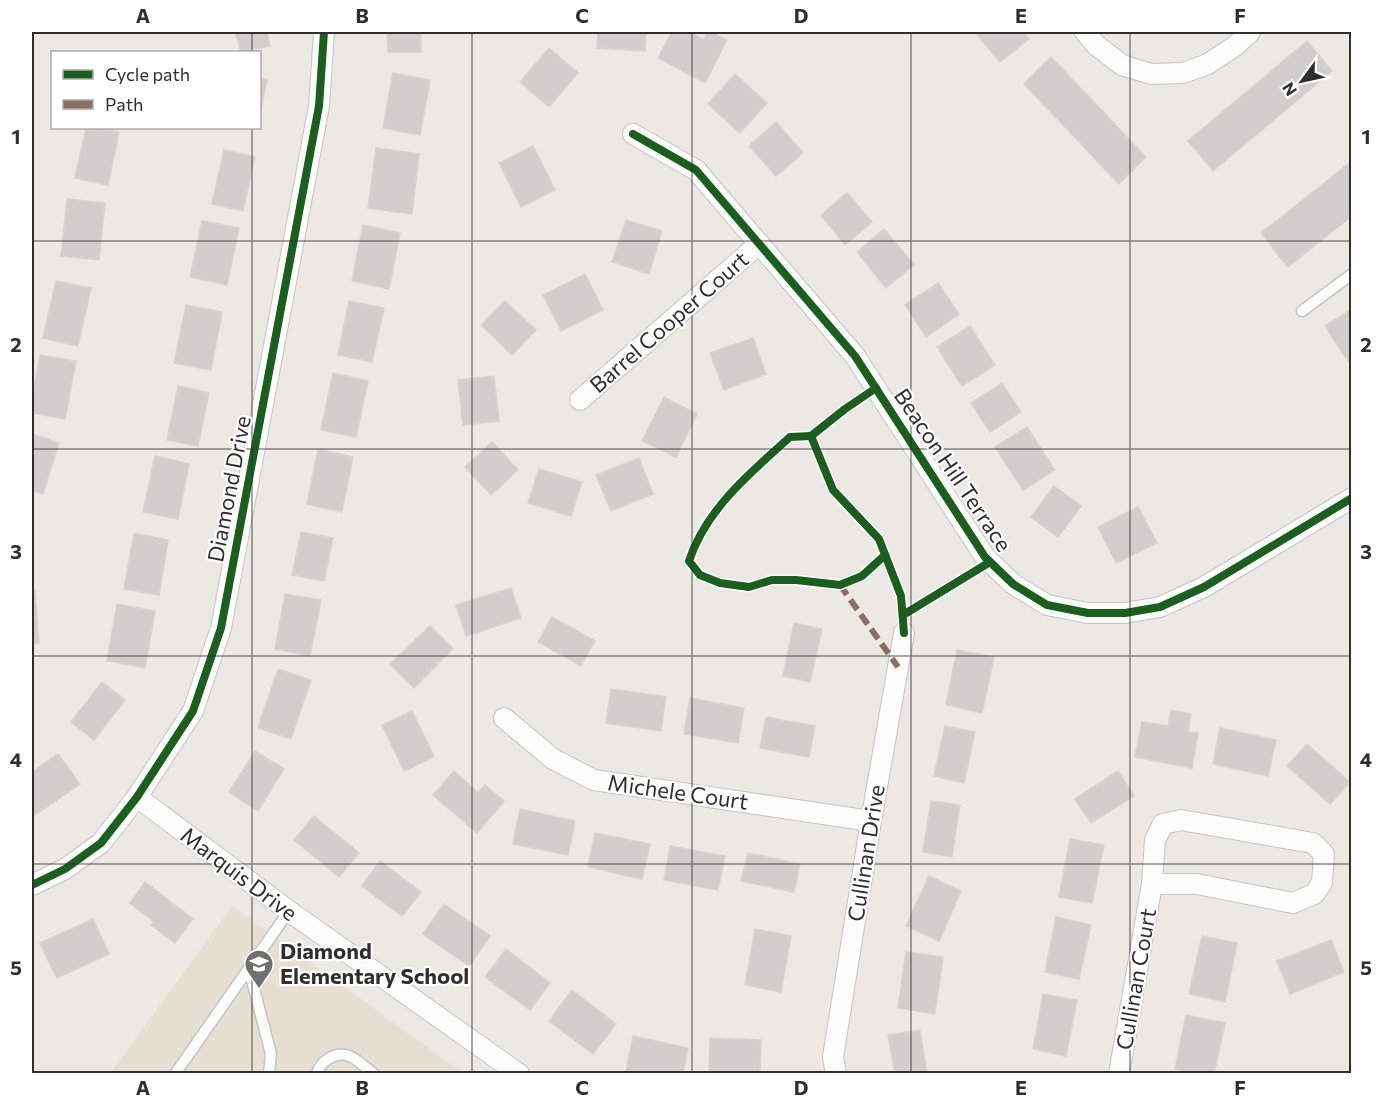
<svg xmlns="http://www.w3.org/2000/svg" width="1383" height="1105" font-family="Commissioner,sans-serif">
<style>
.education{fill:#e6e0d3}
.building{fill:#d1cecb;stroke:#d7d4d0;stroke-width:1.5}
.lines{fill:none;stroke-linecap:round;stroke-linejoin:round}
.service-casing{stroke:#c5c4c5;stroke-width:13}
.minor-casing{stroke:#c5c4c5;stroke-width:22}
.service{stroke:#fcfcfb;stroke-width:10}
.minor{stroke:#fcfcfb;stroke-width:20}
.quiet{stroke:#8d6e63;stroke-width:6;stroke-dasharray:12 6;stroke-linecap:butt}
.cycleway-casing{stroke:#fff;stroke-width:11}
.cycleway{stroke:#1b5e20;stroke-width:8}
.grid{fill:none;stroke:#2e2e2e;stroke-width:1.5;stroke-opacity:0.55}
.labels{text-anchor:middle;stroke-width:4.5;stroke-linejoin:round;paint-order:stroke}
.street-label{font-size:22px;fill:#2e2e2e;stroke:#fff}
.poi-label{font-size:22px;font-weight:bold;fill:#2e2e2e;stroke:#fff;text-anchor:start}
.neatline{fill:none;stroke:#2e2e2e;stroke-width:2}
.grid-label{font-size:20px;text-anchor:middle;font-weight:bold;fill:#2e2e2e}
</style>
<rect width="100%" height="100%" fill="#ece8e4"/>
<path class="education" d="M 232,906 L 463,1073 L 110,1074 Z"/>
<g class="building">
<path d="M 235,32 L 267,32 L 270,46 L 241,52 Z"/>
<path d="M 387,32 L 421,32 L 421,52 L 388,52 Z"/>
<path d="M 598,32 L 646,32 L 645,51 L 597,48 Z"/>
<path d="M 672,32 L 689,32 L 704,39 L 707,32 L 712,32 L 727,40 L 705,83 L 658,58 Z"/>
<path d="M 975,32 L 1023,32 L 1029,39 L 1000,62 Z"/>
<path d="M 1307,41 L 1332,71 L 1213,171 L 1188,141 Z"/>
<path d="M 549,48 L 578,73 L 549,107 L 520,82 Z"/>
<path d="M 1051,57 L 1146,157 L 1119,184 L 1024,84 Z"/>
<path d="M 393,73 L 430,80 L 420,135 L 383,128 Z"/>
<path d="M 735,74 L 767,103 L 740,133 L 708,104 Z"/>
<path d="M 260,78 L 267,80 L 260,114 Z"/>
<path d="M 776,122 L 803,153 L 776,176 L 749,146 Z"/>
<path d="M 86,128 L 99,128 L 119,132 L 108,185 L 75,178 Z"/>
<path d="M 533,146 L 555,190 L 521,207 L 499,163 Z"/>
<path d="M 376,148 L 419,154 L 412,214 L 368,208 Z"/>
<path d="M 224,150 L 255,157 L 243,211 L 212,204 Z"/>
<path d="M 1352,161 L 1352,216 L 1288,267 L 1261,233 Z"/>
<path d="M 847,193 L 872,222 L 845,245 L 821,215 Z"/>
<path d="M 67,199 L 105,203 L 99,260 L 61,256 Z"/>
<path d="M 626,220 L 662,231 L 649,274 L 612,262 Z"/>
<path d="M 202,221 L 239,228 L 227,285 L 190,277 Z"/>
<path d="M 363,225 L 400,233 L 389,289 L 352,281 Z"/>
<path d="M 884,229 L 914,265 L 886,288 L 857,252 Z"/>
<path d="M 585,274 L 603,310 L 561,331 L 543,295 Z"/>
<path d="M 56,281 L 91,288 L 78,346 L 43,338 Z"/>
<path d="M 938,283 L 959,314 L 926,337 L 905,305 Z"/>
<path d="M 349,301 L 384,308 L 372,362 L 338,355 Z"/>
<path d="M 505,301 L 536,330 L 512,355 L 481,325 Z"/>
<path d="M 186,305 L 222,312 L 211,370 L 174,363 Z"/>
<path d="M 1352,309 L 1352,367 L 1325,326 Z"/>
<path d="M 970,326 L 995,365 L 962,386 L 937,347 Z"/>
<path d="M 753,338 L 766,374 L 724,390 L 710,353 Z"/>
<path d="M 40,355 L 76,361 L 65,419 L 32,413 L 32,399 Z"/>
<path d="M 333,373 L 368,381 L 356,437 L 321,430 Z"/>
<path d="M 494,376 L 499,421 L 463,425 L 458,380 Z"/>
<path d="M 1002,383 L 1021,412 L 990,432 L 971,403 Z"/>
<path d="M 178,386 L 209,393 L 198,446 L 167,440 Z"/>
<path d="M 664,397 L 697,414 L 676,457 L 642,441 Z"/>
<path d="M 1027,427 L 1055,470 L 1023,490 L 995,447 Z"/>
<path d="M 32,434 L 59,443 L 43,494 L 32,490 Z"/>
<path d="M 492,442 L 518,470 L 491,495 L 465,467 Z"/>
<path d="M 318,449 L 353,457 L 342,512 L 307,504 Z"/>
<path d="M 155,456 L 189,464 L 178,519 L 143,512 Z"/>
<path d="M 639,458 L 653,494 L 611,511 L 596,475 Z"/>
<path d="M 539,469 L 582,482 L 571,516 L 528,503 Z"/>
<path d="M 1054,486 L 1081,506 L 1058,537 L 1031,517 Z"/>
<path d="M 1138,507 L 1157,543 L 1116,563 L 1098,527 Z"/>
<path d="M 301,532 L 333,538 L 324,581 L 292,575 Z"/>
<path d="M 134,533 L 168,540 L 159,595 L 124,589 Z"/>
<path d="M 511,588 L 521,618 L 466,636 L 456,605 Z"/>
<path d="M 32,591 L 35,591 L 39,643 L 32,644 Z"/>
<path d="M 285,594 L 321,600 L 310,656 L 275,649 Z"/>
<path d="M 117,604 L 155,611 L 145,668 L 107,661 Z"/>
<path d="M 552,617 L 595,641 L 581,666 L 538,642 Z"/>
<path d="M 794,623 L 822,629 L 810,682 L 783,676 Z"/>
<path d="M 430,626 L 453,649 L 414,688 L 390,664 Z"/>
<path d="M 957,650 L 994,657 L 982,713 L 946,705 Z"/>
<path d="M 278,669 L 311,680 L 291,739 L 258,728 Z"/>
<path d="M 102,682 L 125,700 L 94,740 L 71,722 Z"/>
<path d="M 611,689 L 666,697 L 661,731 L 606,723 Z"/>
<path d="M 690,698 L 744,708 L 738,743 L 684,734 Z"/>
<path d="M 1171,710 L 1191,714 L 1188,732 L 1198,733 L 1192,768 L 1135,757 L 1142,722 L 1168,726 Z"/>
<path d="M 412,711 L 434,757 L 404,771 L 382,725 Z"/>
<path d="M 766,717 L 815,726 L 809,757 L 760,748 Z"/>
<path d="M 945,726 L 975,732 L 964,783 L 934,776 Z"/>
<path d="M 1220,728 L 1276,740 L 1268,776 L 1213,764 Z"/>
<path d="M 1307,744 L 1350,782 L 1330,804 L 1287,766 Z"/>
<path d="M 255,751 L 284,769 L 258,811 L 229,792 Z"/>
<path d="M 58,754 L 80,784 L 32,817 L 32,772 Z"/>
<path d="M 454,771 L 478,792 L 485,785 L 504,801 L 477,833 L 433,795 Z"/>
<path d="M 1118,771 L 1134,796 L 1091,823 L 1075,799 Z"/>
<path d="M 931,801 L 960,805 L 952,857 L 923,852 Z"/>
<path d="M 520,809 L 575,821 L 568,855 L 513,844 Z"/>
<path d="M 314,816 L 359,853 L 339,877 L 294,840 Z"/>
<path d="M 595,833 L 650,844 L 642,879 L 588,867 Z"/>
<path d="M 1070,839 L 1104,845 L 1092,903 L 1059,897 Z"/>
<path d="M 670,846 L 725,856 L 718,890 L 664,880 Z"/>
<path d="M 748,853 L 800,864 L 794,892 L 741,881 Z"/>
<path d="M 380,861 L 421,892 L 402,916 L 362,886 Z"/>
<path d="M 929,876 L 961,891 L 939,941 L 906,926 Z"/>
<path d="M 145,882 L 193,919 L 175,943 L 151,925 L 154,922 L 130,903 Z"/>
<path d="M 444,904 L 490,936 L 469,966 L 423,934 Z"/>
<path d="M 1056,917 L 1091,925 L 1079,979 L 1045,972 Z"/>
<path d="M 93,919 L 109,954 L 57,978 L 40,943 Z"/>
<path d="M 755,929 L 791,936 L 781,992 L 745,985 Z"/>
<path d="M 1202,936 L 1237,943 L 1225,1002 L 1189,994 Z"/>
<path d="M 1331,940 L 1344,972 L 1290,994 L 1277,961 Z"/>
<path d="M 506,949 L 550,983 L 530,1010 L 485,977 Z"/>
<path d="M 906,952 L 943,957 L 935,1014 L 898,1008 Z"/>
<path d="M 572,990 L 616,1024 L 593,1054 L 549,1021 Z"/>
<path d="M 1043,994 L 1077,1000 L 1066,1056 L 1033,1049 Z"/>
<path d="M 1186,1015 L 1225,1023 L 1214,1074 L 1196,1074 L 1175,1069 Z"/>
<path d="M 920,1030 L 927,1074 L 895,1074 L 888,1035 Z"/>
<path d="M 633,1036 L 688,1048 L 683,1074 L 633,1074 L 626,1072 Z"/>
<path d="M 710,1038 L 761,1040 L 760,1074 L 709,1074 Z"/>
</g>
<g class="lines">
<g class="service-casing">
<g id="service">
<path d="M 1302,311 L 1352,274"/>
<path d="M 249,969 L 271,1054 L 269,1074"/>
<path d="M 175,1074 L 289,911"/>
<path d="M 317,1074 C 320,1061 336,1051 349,1056 C 356,1058 367,1069 374,1074"/>
</g>
</g>
<g class="minor-casing">
<g id="minor">
<path d="M 1085,32 L 1096,45 L 1122,65 L 1151,74 L 1183,73 L 1208,64 L 1235,46 L 1250,32"/>
<path d="M 633,134 L 696,170 L 855,356 L 985,557 L 1013,584 L 1047,605 L 1088,613 L 1125,613 L 1160,607 L 1204,587 L 1352,498"/>
<path d="M 580,400 L 759,244"/>
<path d="M 504,718 L 553,759 L 594,780 L 871,821"/>
<path d="M 137,797 L 289,911 L 519,1074"/>
<path d="M 32,885 L 65,869 L 101,843 L 137,797 L 193,711 L 221,628 L 319,106 L 324,32"/>
<path d="M 836,1074 L 833,1057 L 871,821 L 904,633"/>
<path d="M 1119,1074 L 1152,884 L 1155,840 L 1163,824 L 1181,820 L 1313,843 L 1324,854 L 1322,883 L 1314,894 L 1293,903 L 1197,884 L 1152,884"/>
</g>
</g>
<use href="#service" class="service"/>
<use href="#minor" class="minor"/>
<path class="quiet" d="M 840,585 L 898,667"/>
<g class="cycleway-casing">
<g id="cycleway">
<path d="M 633,134 L 696,170 L 855,356 L 985,557 L 1013,584 L 1047,605 L 1088,613 L 1125,613 L 1160,607 L 1204,587 L 1352,498"/>
<path d="M 876,388 L 845,409 L 811,436 L 833,490 L 879,539 L 901,596 L 904,633"/>
<path d="M 811,436 L 790,437 C 751,472 706,509 689,561 L 700,575 L 720,583 L 749,587 L 772,580 L 796,580 L 840,585 L 862,576 L 885,555"/>
<path d="M 903,615 L 990,562"/>
<path d="M 32,885 L 65,869 L 101,843 L 137,797 L 193,711 L 221,628 L 319,106 L 324,32"/>
</g>
</g>
<use href="#cycleway" class="cycleway"/>
</g>
<path class="grid" d="M 252,32 L 252,52M 472,32 L 472,1074M 692,32 L 692,1074M 911,32 L 911,1074M 1130,32 L 1130,1074M 252,128 L 252,1074M 32,241 L 1352,241M 32,449 L 1352,449M 32,656 L 1352,656M 32,864 L 1352,864"/>
<defs>
<g id="school-pin" transform="scale(1.5)"><path d="M0 17L-7.5 6A9.5 9.5 0 1 1 7.5 6Z" fill="#706f6e" stroke="#fff"/><path d="M0-5L7-2L0 1L-7-2ZM-4 1L0 2.5L4 1V4Q0 6-4 4Z" fill="#fff"/></g>
</defs>
<g fill-rule="evenodd">
<use href="#school-pin" x="259" y="964"/>
</g>
<g class="labels">
<g class="street-label">
<text transform="translate(669 322) rotate(-41)" y="8">Barrel Cooper Court</text>
<text transform="translate(953 470) rotate(56)" y="8">Beacon Hill Terrace</text>
<text transform="translate(229 489) rotate(-79)" y="8">Diamond Drive</text>
<text transform="translate(678 792) rotate(8)" y="8">Michele Court</text>
<text transform="translate(866 853) rotate(-81)" y="8">Cullinan Drive</text>
<text transform="translate(239 874) rotate(37)" y="8">Marquis Drive</text>
<text transform="translate(1136 979) rotate(-80)" y="8">Cullinan Court</text>
</g>
<g class="poi-label">
<text x="280" y="959">Diamond<tspan x="280" dy="25">Elementary School</tspan></text>
</g>
</g>
<rect width="1383" height="1105" fill="none" stroke="#ffffff" stroke-width="66"/>
<rect x="51" y="51" width="210" height="78" fill="#ffffff" stroke="#ababab" stroke-width="1.5"/>
<rect x="63" y="70" width="30" height="9" fill="#1b5e20" stroke="#ababab" stroke-width="1.5"/>
<text x="105" y="81" font-size="18" fill="#2e2e2e">Cycle path</text>
<rect x="63" y="100" width="30" height="9" fill="#8d6e63" stroke="#ababab" stroke-width="1.5"/>
<text x="105" y="111" font-size="18" fill="#2e2e2e">Path</text>
<g transform="translate(1302 81) rotate(237)" stroke="#ffffff" stroke-width="4.5" paint-order="stroke">
<path d="M0-4.5L10 22L0 15L-10 22Z" fill="#2e2e2e"/>
<text y="-9" font-size="16" font-weight="bold" text-anchor="middle" fill="#2e2e2e">N</text>
</g>
<rect x="33" y="33" width="1317" height="1039" class="neatline"/>
<g class="grid-label">
<text x="143" y="23">A</text>
<text x="362" y="23">B</text>
<text x="582" y="23">C</text>
<text x="801" y="23">D</text>
<text x="1021" y="23">E</text>
<text x="1240" y="23">F</text>
<text x="16" y="144">1</text>
<text x="1366" y="144">1</text>
<text x="16" y="352">2</text>
<text x="1366" y="352">2</text>
<text x="16" y="559">3</text>
<text x="1366" y="559">3</text>
<text x="16" y="767">4</text>
<text x="1366" y="767">4</text>
<text x="16" y="975">5</text>
<text x="1366" y="975">5</text>
<text x="143" y="1095">A</text>
<text x="362" y="1095">B</text>
<text x="582" y="1095">C</text>
<text x="801" y="1095">D</text>
<text x="1021" y="1095">E</text>
<text x="1240" y="1095">F</text>
</g>
</svg>
